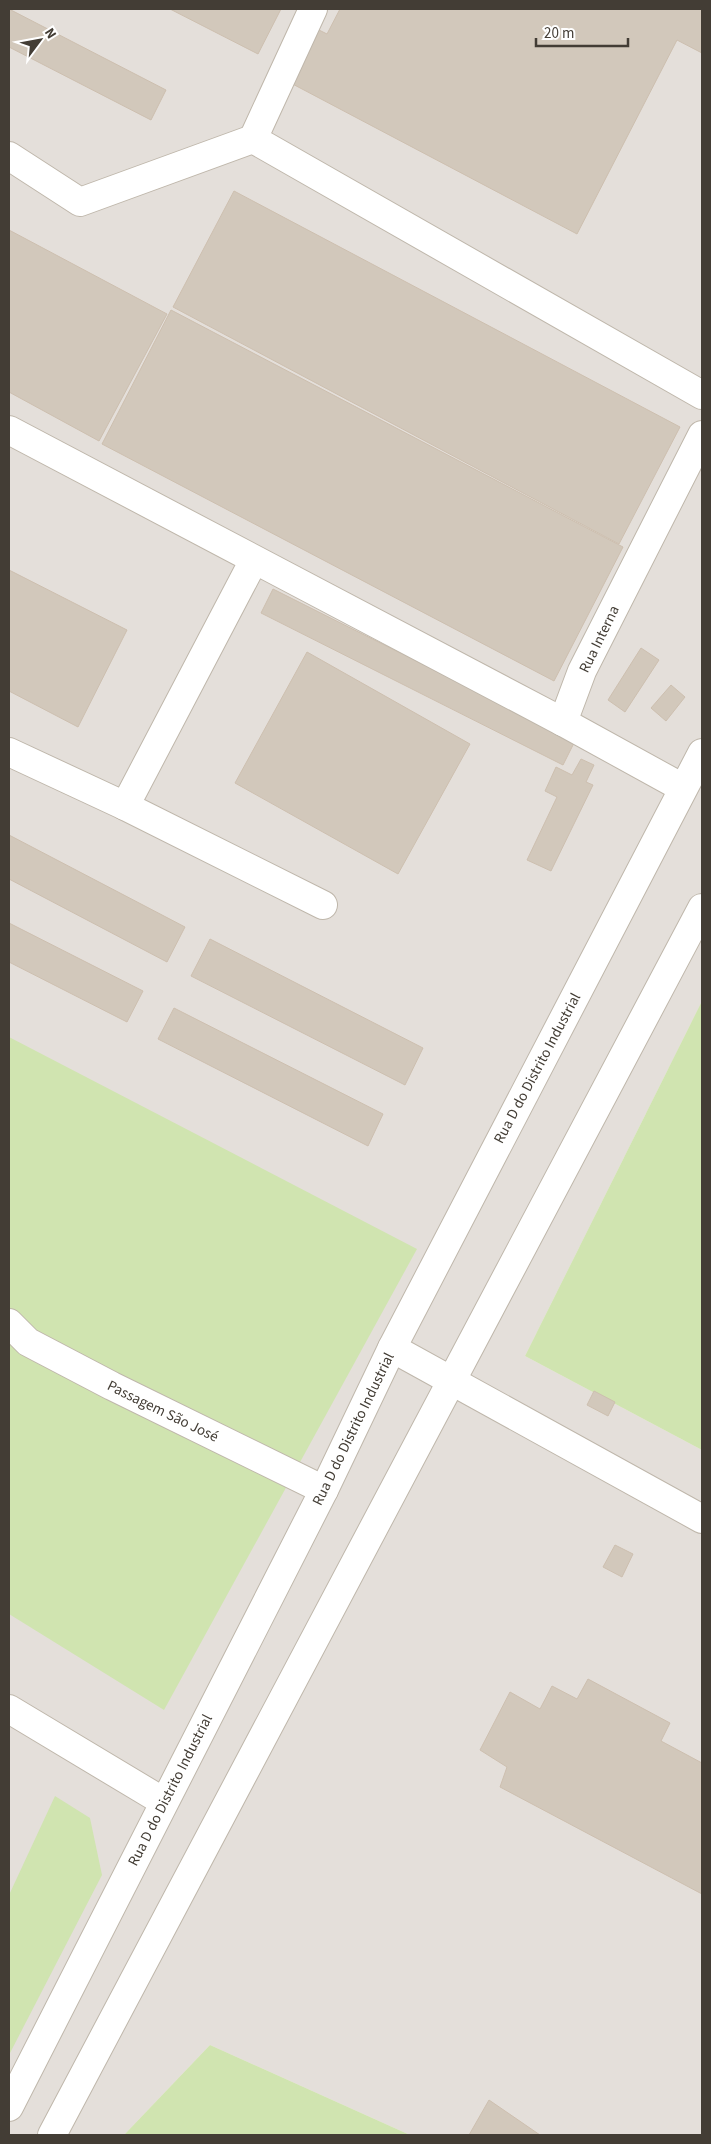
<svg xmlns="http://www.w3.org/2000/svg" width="711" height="2144" font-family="'Source Sans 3',sans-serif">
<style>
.industrial{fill:#e4dfda}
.green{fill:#d0e4b0}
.building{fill:#d2c8bb;stroke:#cdbfaf}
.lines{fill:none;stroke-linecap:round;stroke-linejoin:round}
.minor-casing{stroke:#bfb7ab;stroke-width:30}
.minor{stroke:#fff;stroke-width:28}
.labels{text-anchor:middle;stroke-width:4.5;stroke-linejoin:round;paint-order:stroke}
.street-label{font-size:15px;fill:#433d35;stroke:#fff}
</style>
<rect width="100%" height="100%" fill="#f1ede5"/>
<path class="industrial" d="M 9,9 L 702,9 L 702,1001 L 525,1356 L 702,1450 L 702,2135 L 410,2135 L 210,2045 L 124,2135 L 9,2135 Z"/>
<g class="green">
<path d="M 702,1001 L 702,1450 L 525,1356 Z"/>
<path d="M 9,1037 L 417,1249 L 164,1710 L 9,1614 Z"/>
<path d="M 55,1796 L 90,1818 L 102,1875 L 9,2055 L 9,1895 Z"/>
<path d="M 210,2045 L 410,2135 L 124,2135 Z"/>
</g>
<g class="building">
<path d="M 9,9 L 166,90 L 151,120 L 9,47 Z"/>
<path d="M 170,9 L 281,9 L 258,54 Z"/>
<path d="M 340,9 L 702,9 L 702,53 L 677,40 L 577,234 L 285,80 L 313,27 L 327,34 Z"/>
<path d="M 234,191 L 680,427 L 619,544 L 173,307 Z"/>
<path d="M 9,230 L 167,314 L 99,441 L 9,392 Z"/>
<path d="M 171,310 L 623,547 L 554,681 L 102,444 Z"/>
<path d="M 9,570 L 127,630 L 78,727 L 9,691 Z"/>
<path d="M 273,589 L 575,741 L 563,765 L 261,613 Z"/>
<path d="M 641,648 L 659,660 L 625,712 L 608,700 Z"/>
<path d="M 307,652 L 470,744 L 398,874 L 235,783 Z"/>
<path d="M 671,685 L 685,697 L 666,721 L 651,708 Z"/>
<path d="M 581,759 L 594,765 L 586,782 L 593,785 L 551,871 L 527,860 L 557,797 L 545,791 L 556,767 L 572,775 Z"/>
<path d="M 9,835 L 185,927 L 167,962 L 9,879 Z"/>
<path d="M 9,923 L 143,991 L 127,1022 L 9,962 Z"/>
<path d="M 210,939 L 423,1048 L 405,1085 L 191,976 Z"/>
<path d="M 174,1008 L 383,1114 L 368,1146 L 158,1039 Z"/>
<path d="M 594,1391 L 615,1402 L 608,1416 L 587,1405 Z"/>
<path d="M 615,1545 L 633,1554 L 622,1577 L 603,1567 Z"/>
<path d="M 588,1679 L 670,1723 L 661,1741 L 702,1763 L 702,1894 L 500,1787 L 507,1767 L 480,1750 L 510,1692 L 540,1709 L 552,1686 L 577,1699 Z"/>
<path d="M 489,2100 L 540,2135 L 469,2135 Z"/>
</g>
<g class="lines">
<g class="minor-casing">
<g id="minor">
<path d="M 253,139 L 313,9"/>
<path d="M 9,156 L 80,202 L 253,139 L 702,395"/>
<path d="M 9,430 L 563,722"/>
<path d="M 254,560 L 125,806 L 323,905"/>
<path d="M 9,752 L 125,806"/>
<path d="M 683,788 L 563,722 L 582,671 L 702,435"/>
<path d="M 9,1323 L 28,1342 L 112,1386 L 324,1490"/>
<path d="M 392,1348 L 702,1519"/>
<path d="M 9,1709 L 164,1802"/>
<path d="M 9,2107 L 324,1490 L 392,1348 L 702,753"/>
<path d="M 52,2135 L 702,908"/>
</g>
</g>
<use href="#minor" class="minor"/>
</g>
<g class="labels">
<g class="street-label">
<text transform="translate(599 639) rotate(-64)" y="5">Rua Interna</text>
<text transform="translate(537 1068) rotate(-62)" y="5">Rua D do Distrito Industrial</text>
<text transform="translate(163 1411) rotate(26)" y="5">Passagem São José</text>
<text transform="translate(353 1429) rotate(-64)" y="5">Rua D do Distrito Industrial</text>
<text transform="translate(170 1790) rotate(-63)" y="5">Rua D do Distrito Industrial</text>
</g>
</g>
<rect width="711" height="2144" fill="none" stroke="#433d35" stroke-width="20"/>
<g transform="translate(40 40) rotate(58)" stroke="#ffffff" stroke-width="4" paint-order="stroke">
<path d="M0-4L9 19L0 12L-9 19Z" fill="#433d35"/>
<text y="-8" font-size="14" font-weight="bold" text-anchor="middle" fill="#433d35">N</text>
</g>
<path d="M536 38v8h92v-8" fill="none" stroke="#433d35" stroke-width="2.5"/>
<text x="544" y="38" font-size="15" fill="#433d35" stroke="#ffffff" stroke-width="4" paint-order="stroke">20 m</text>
</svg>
